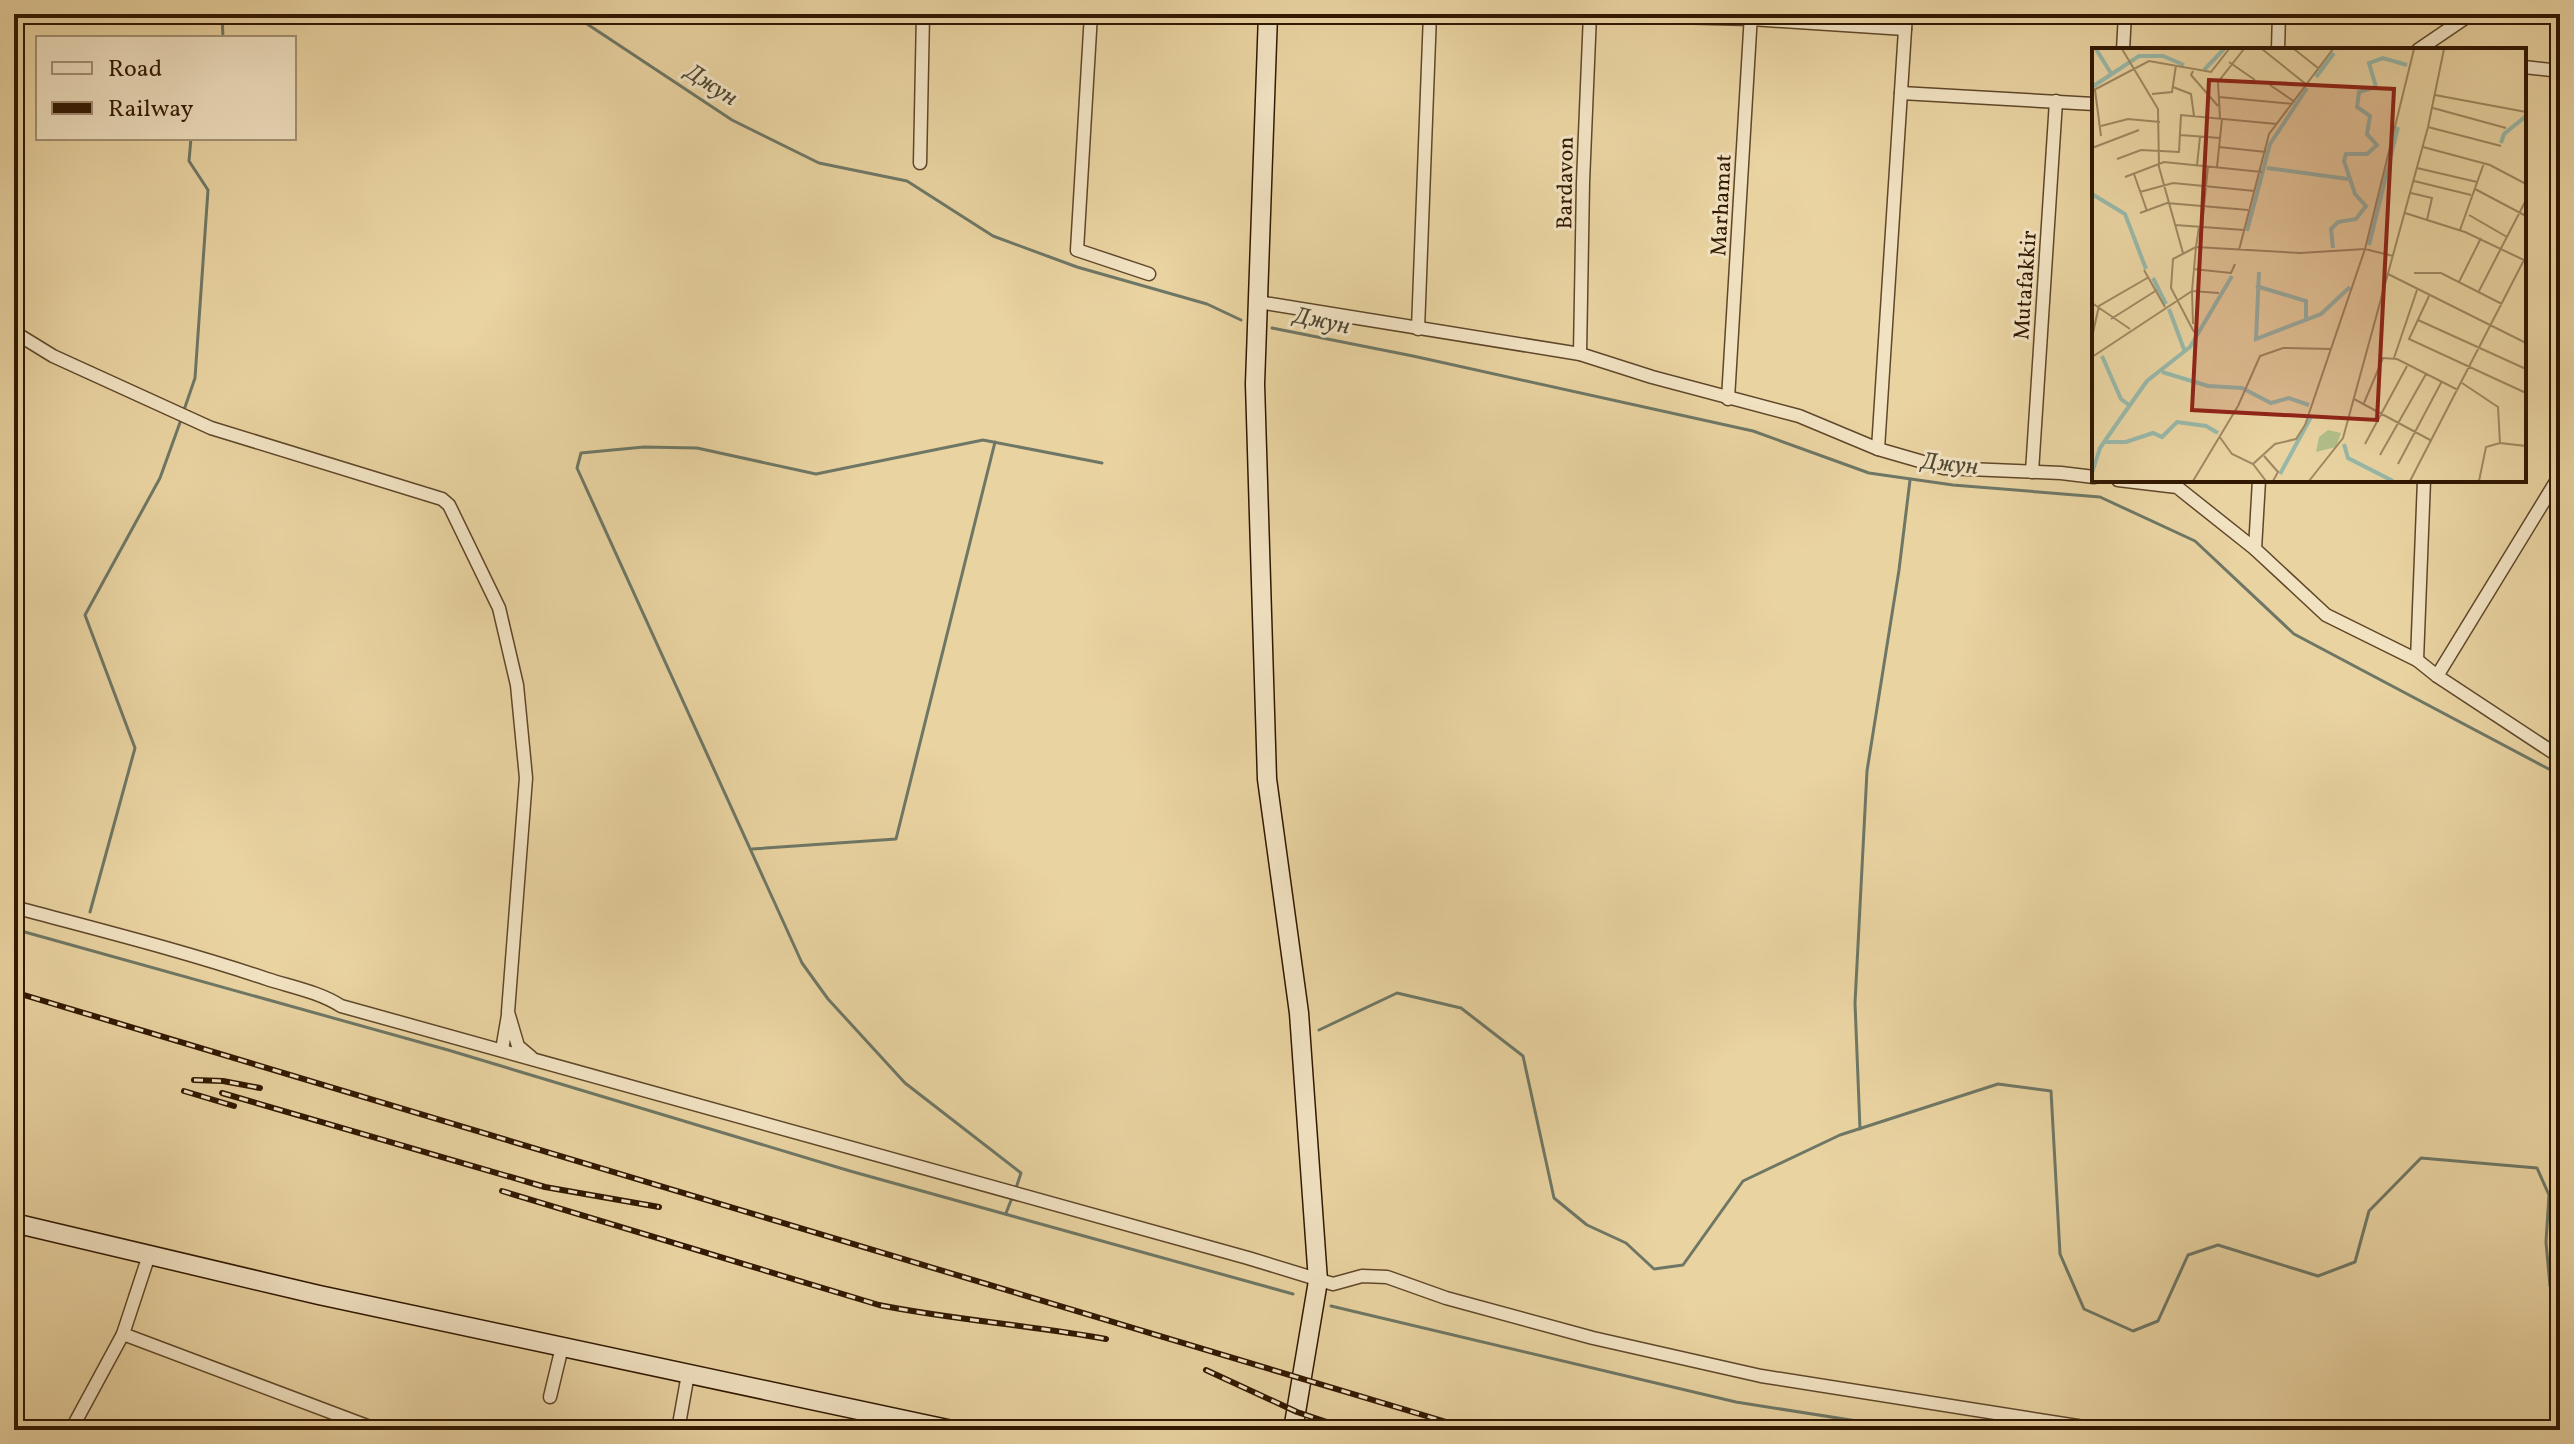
<svg xmlns="http://www.w3.org/2000/svg" width="2574" height="1444" font-family="Vollkorn,serif">
<style>
.lines{fill:none;stroke-linecap:round;stroke-linejoin:round}
.stream{stroke:#6e7765;stroke-width:3}
.minor-casing{stroke:#5f4729;stroke-width:15}
.secondary-casing{stroke:#311801;stroke-width:21}
.minor{stroke:#f1e2c2;stroke-width:12}
.secondary{stroke:#f1e2c2;stroke-width:18}
.rail-casing{stroke:#311801;stroke-width:6}
.rail{stroke:#f1e2c2;stroke-width:3;stroke-dasharray:9;stroke-linecap:butt}
.labels{text-anchor:middle;stroke-width:6;stroke-linejoin:round;paint-order:stroke}
.street-label{font-size:22px;fill:#311801;stroke:#f1e2c2}
.water-label{font-size:24px;font-style:italic;fill:#504833;stroke:#f1e2c2}
.inset-river{fill:none;stroke:#97b7a8;stroke-width:4}
.inset-road{fill:none;stroke:#9f8861;stroke-width:2}
.view{fill:#8f2418;fill-opacity:0.15;stroke:#8f2418;stroke-width:4}
.inset-edge{fill:none;stroke:#311801;stroke-width:4}
</style>
<rect width="100%" height="100%" fill="#e9d3a1"/>
<filter id="stains"><feTurbulence type="fractalNoise" baseFrequency=".0025" numOctaves="4"/><feColorMatrix values="0 0 0 0 .2 0 0 0 0 .09 0 0 0 0 .02 0 0 0 .5 -.17"/></filter>
<radialGradient id="worn" r=".72"><stop offset=".6" stop-color="#630" stop-opacity="0"/><stop offset="1" stop-color="#630" stop-opacity=".3"/></radialGradient>
<g class="lines">
<g class="stream">
<path d="M 222,14 L 223,38"/>
<path d="M 572,14 L 732,120 L 819,163 L 907,181 L 993,236 L 1077,267 L 1207,304 L 1241,320"/>
<path d="M 1272,328 L 1413,356 L 1753,431 L 1869,473 L 1953,485 L 2100,497 L 2195,541 L 2294,634 L 2560,775"/>
<path d="M 184,410 L 195,378 L 208,190 L 189,161 L 191,138"/>
<path d="M 752,849 L 896,839 L 995,442"/>
<path d="M 90,912 L 135,748 L 85,615 L 160,478 L 182,417"/>
<path d="M 14,929 L 448,1050 L 850,1171 L 1293,1294"/>
<path d="M 1319,1030 L 1397,993 L 1461,1008 L 1523,1056 L 1554,1198 L 1587,1225 L 1626,1243 L 1654,1269 L 1683,1265 L 1743,1181 L 1840,1135 L 1998,1084 L 2051,1091 L 2060,1254 L 2084,1309 L 2133,1331 L 2158,1321 L 2188,1255 L 2218,1245 L 2318,1276 L 2355,1262 L 2369,1211 L 2421,1158 L 2537,1168 L 2549,1195 L 2546,1242 L 2550,1286 L 2560,1290"/>
<path d="M 1860,1129 L 1855,1003 L 1867,771 L 1899,570 L 1910,480"/>
<path d="M 1015,1191 L 1021,1173 L 905,1083 L 828,999 L 802,963 L 577,468 L 581,453 L 644,447 L 697,448 L 816,474 L 983,440 L 1102,463"/>
<path d="M 1006,1213 L 1012,1198"/>
<path d="M 1331,1306 L 1736,1402 L 1914,1430"/>
</g>
<g class="minor-casing">
<g id="minor">
<path d="M 1091,14 L 1077,250 L 1149,274"/>
<path d="M 1558,14 L 1751,19 L 1905,29"/>
<path d="M 2123,50 L 2125,14"/>
<path d="M 2278,50 L 2279,14"/>
<path d="M 2418,50 L 2471,14"/>
<path d="M 2524,67 L 2560,71"/>
<path d="M 1901,93 L 2094,104"/>
<path d="M 920,163 L 923,14"/>
<path d="M 1258,302 L 1580,354 L 1652,377 L 1799,416 L 1878,449 L 1944,468 L 2061,473 L 2094,477"/>
<path d="M 1418,329 L 1430,14"/>
<path d="M 14,332 L 53,356 L 211,428 L 442,499 L 449,505 L 499,608 L 517,685 L 526,778 L 508,1012 L 518,1046 L 531,1057"/>
<path d="M 1580,354 L 1583,182 L 1590,14"/>
<path d="M 1728,399 L 1751,14"/>
<path d="M 1878,449 L 1906,14"/>
<path d="M 2032,472 L 2056,101"/>
<path d="M 2118,480 L 2177,487 L 2255,549 L 2326,615 L 2417,660 L 2437,676 L 2560,757"/>
<path d="M 2255,549 L 2259,480"/>
<path d="M 2417,660 L 2424,480"/>
<path d="M 2437,676 L 2560,475"/>
<path d="M 14,907 C 99,930 184,951 267,979 C 292,987 319,992 341,1006 L 1248,1258 L 1333,1284 L 1362,1276 L 1387,1277 L 1446,1298 L 1593,1338 L 1761,1376 L 2103,1430"/>
<path d="M 502,1050 L 508,1015"/>
<path d="M 123,1334 L 378,1430"/>
<path d="M 550,1397 L 562,1347"/>
<path d="M 71,1430 L 123,1334 L 149,1255"/>
<path d="M 678,1430 L 688,1374"/>
</g>
</g>
<g class="secondary-casing">
<g id="secondary">
<path d="M 1268,14 L 1255,384 L 1267,779 L 1299,1013 L 1318,1281 L 1293,1430"/>
<path d="M 14,1223 L 319,1295 L 952,1430"/>
</g>
</g>
<use href="#minor" class="minor"/>
<use href="#secondary" class="secondary"/>
<g class="rail-casing">
<g id="rail">
<path d="M 14,992 L 1473,1430"/>
<path d="M 194,1080 L 223,1081 L 260,1088"/>
<path d="M 184,1091 L 234,1106"/>
<path d="M 222,1093 L 545,1187 L 659,1207"/>
<path d="M 502,1191 L 879,1305 C 954,1320 1030,1325 1106,1339"/>
<path d="M 1206,1370 L 1297,1412 L 1351,1430"/>
</g>
</g>
<use href="#rail" class="rail"/>
</g>
<g class="labels">
<g class="street-label">
<text transform="translate(1564 183) rotate(-89)" y="8">Bardavon</text>
<text transform="translate(1720 205) rotate(-87)" y="8">Marhamat</text>
<text transform="translate(2024 285) rotate(-86)" y="8">Mutafakkir</text>
</g>
<g class="water-label">
<text transform="translate(712 84) rotate(33)" y="8">Джун</text>
<text transform="translate(1322 320) rotate(12)" y="8">Джун</text>
<text transform="translate(1950 463) rotate(6)" y="8">Джун</text>
</g>
</g>
<g transform="translate(2092 48)">
<rect width="434" height="434" fill="#e9d3a1"/>
<path d="M 236,382 L 249,385 L 244,399 L 224,404 L 227,389 Z" fill="#b1be89"/>
<path class="inset-river" d="M 4,1 L 20,27M 112,22 L 132,1M 224,29 L 242,5M 0,39 L 47,8 L 71,8 L 92,17M 409,95 L 412,86 L 434,68M 175,120 L 256,131M 0,146 L 33,166 L 54,221M 155,183 L 178,96 L 215,40M 277,197 L 306,79M 241,200 L 239,181 L 246,174 L 264,171 L 274,158 L 263,146 L 252,113 L 254,106 L 275,106 L 285,97 L 275,86 L 278,68 L 265,59 L 267,44 L 284,39 L 277,15 L 291,10 L 315,17M 167,224 L 164,291 L 229,266 L 258,239M 61,230 L 74,256M 164,238 L 214,253 L 214,271M 77,261 L 93,304M 10,308 L 29,351 L 37,357M 70,324 L 116,338 L 150,340 L 179,355 L 197,350 L 217,357M 12,394 L 34,394 L 61,385 L 70,389 L 85,374 L 114,378 L 126,385M 252,396 L 256,410 L 301,433M 0,425 L 8,400 L 28,371 L 55,333 L 98,299 L 140,228M 188,426 L 219,369"/>
<path class="inset-road" d="M 30,1 L 66,61 L 67,119 L 91,205M 170,1 L 215,37M 202,1 L 226,20M 137,14 L 163,32M 101,23 L 99,27 L 126,58M 178,37 L 203,54M 81,39 L 99,46 L 102,68M 3,42 L 9,88M 0,43 L 57,13 L 119,24 L 137,1M 60,46 L 80,44 L 84,17M 343,47 L 434,64M 127,49 L 201,56M 341,60 L 414,80M 128,70 L 126,34 L 152,1M 9,78 L 36,71 L 68,74M 336,79 L 409,98M 88,87 L 128,90M 127,99 L 174,104M 331,99 L 398,117 L 434,136M 0,100 L 47,82M 25,111 L 49,102 L 87,104 L 89,67 L 185,76M 105,117 L 108,89M 125,119 L 130,71M 325,120 L 385,134M 42,126 L 55,163M 33,129 L 72,114 L 170,124M 322,133 L 379,147M 383,141 L 434,168M 48,144 L 81,135 L 163,143M 319,145 L 340,150 L 335,172M 48,165 L 75,155 L 156,162M 313,165 L 373,184 L 434,213M 377,167 L 415,189M 83,177 L 152,182M 110,178 L 116,118M 368,182 L 392,115M 147,202 L 177,86 L 241,1M 101,221 L 139,225 L 143,216M 52,222 L 73,259M 322,225 L 349,225 L 410,256M 296,226 L 434,295M 367,234 L 389,190M 387,243 L 434,152M 337,248 L 317,291 L 434,345M 0,255 L 38,281M 19,271 L 65,242M 326,272 L 434,321M 101,276 L 100,243 L 127,245M 102,284 L 79,240 L 81,211 L 104,199 L 107,179M 0,289 L 7,258 L 57,229M 0,309 L 100,243 L 104,199 L 208,205 L 273,201 L 301,208M 302,310 L 325,242M 370,335 L 406,359 L 408,395 L 434,398 L 434,410M 262,351 L 340,393M 272,355 L 291,310 L 305,311 L 366,342M 127,388 L 140,406 L 161,416 L 174,433M 273,396 L 315,318M 288,407 L 334,326M 172,408 L 186,424 L 181,433M 161,416 L 183,396 L 204,391 L 213,377 L 273,201 L 322,1M 306,416 L 350,333M 101,433 L 146,358 L 168,308 L 191,300 L 239,301M 217,433 L 251,390 L 336,79 L 352,1M 318,433 L 432,212M 387,433 L 394,399 L 408,395"/>
<path class="view" d="M 117,32 L 302,41 L 285,372 L 100,362 Z"/>
<rect width="434" height="434" class="inset-edge"/>
</g>
<rect width="2574" height="1444" fill="none" stroke="#e9d3a1" stroke-width="48"/>
<rect x="16" y="16" width="2542" height="1412" fill="none" stroke="#311801" stroke-width="4"/>
<rect x="24" y="24" width="2526" height="1396" fill="none" stroke="#311801" stroke-width="2"/>
<rect x="36" y="36" width="260" height="104" fill="#f1e2c2" stroke="#a49175" stroke-width="2"/>
<rect x="52" y="62" width="40" height="12" fill="#f1e2c2" stroke="#a49175" stroke-width="2"/>
<text x="108" y="76" font-size="24" fill="#311801">Road</text>
<rect x="52" y="102" width="40" height="12" fill="#311801" stroke="#a49175" stroke-width="2"/>
<text x="108" y="116" font-size="24" fill="#311801">Railway</text>
<rect width="100%" height="100%" filter="url(#stains)"/>
<rect width="100%" height="100%" fill="url(#worn)"/>
</svg>
